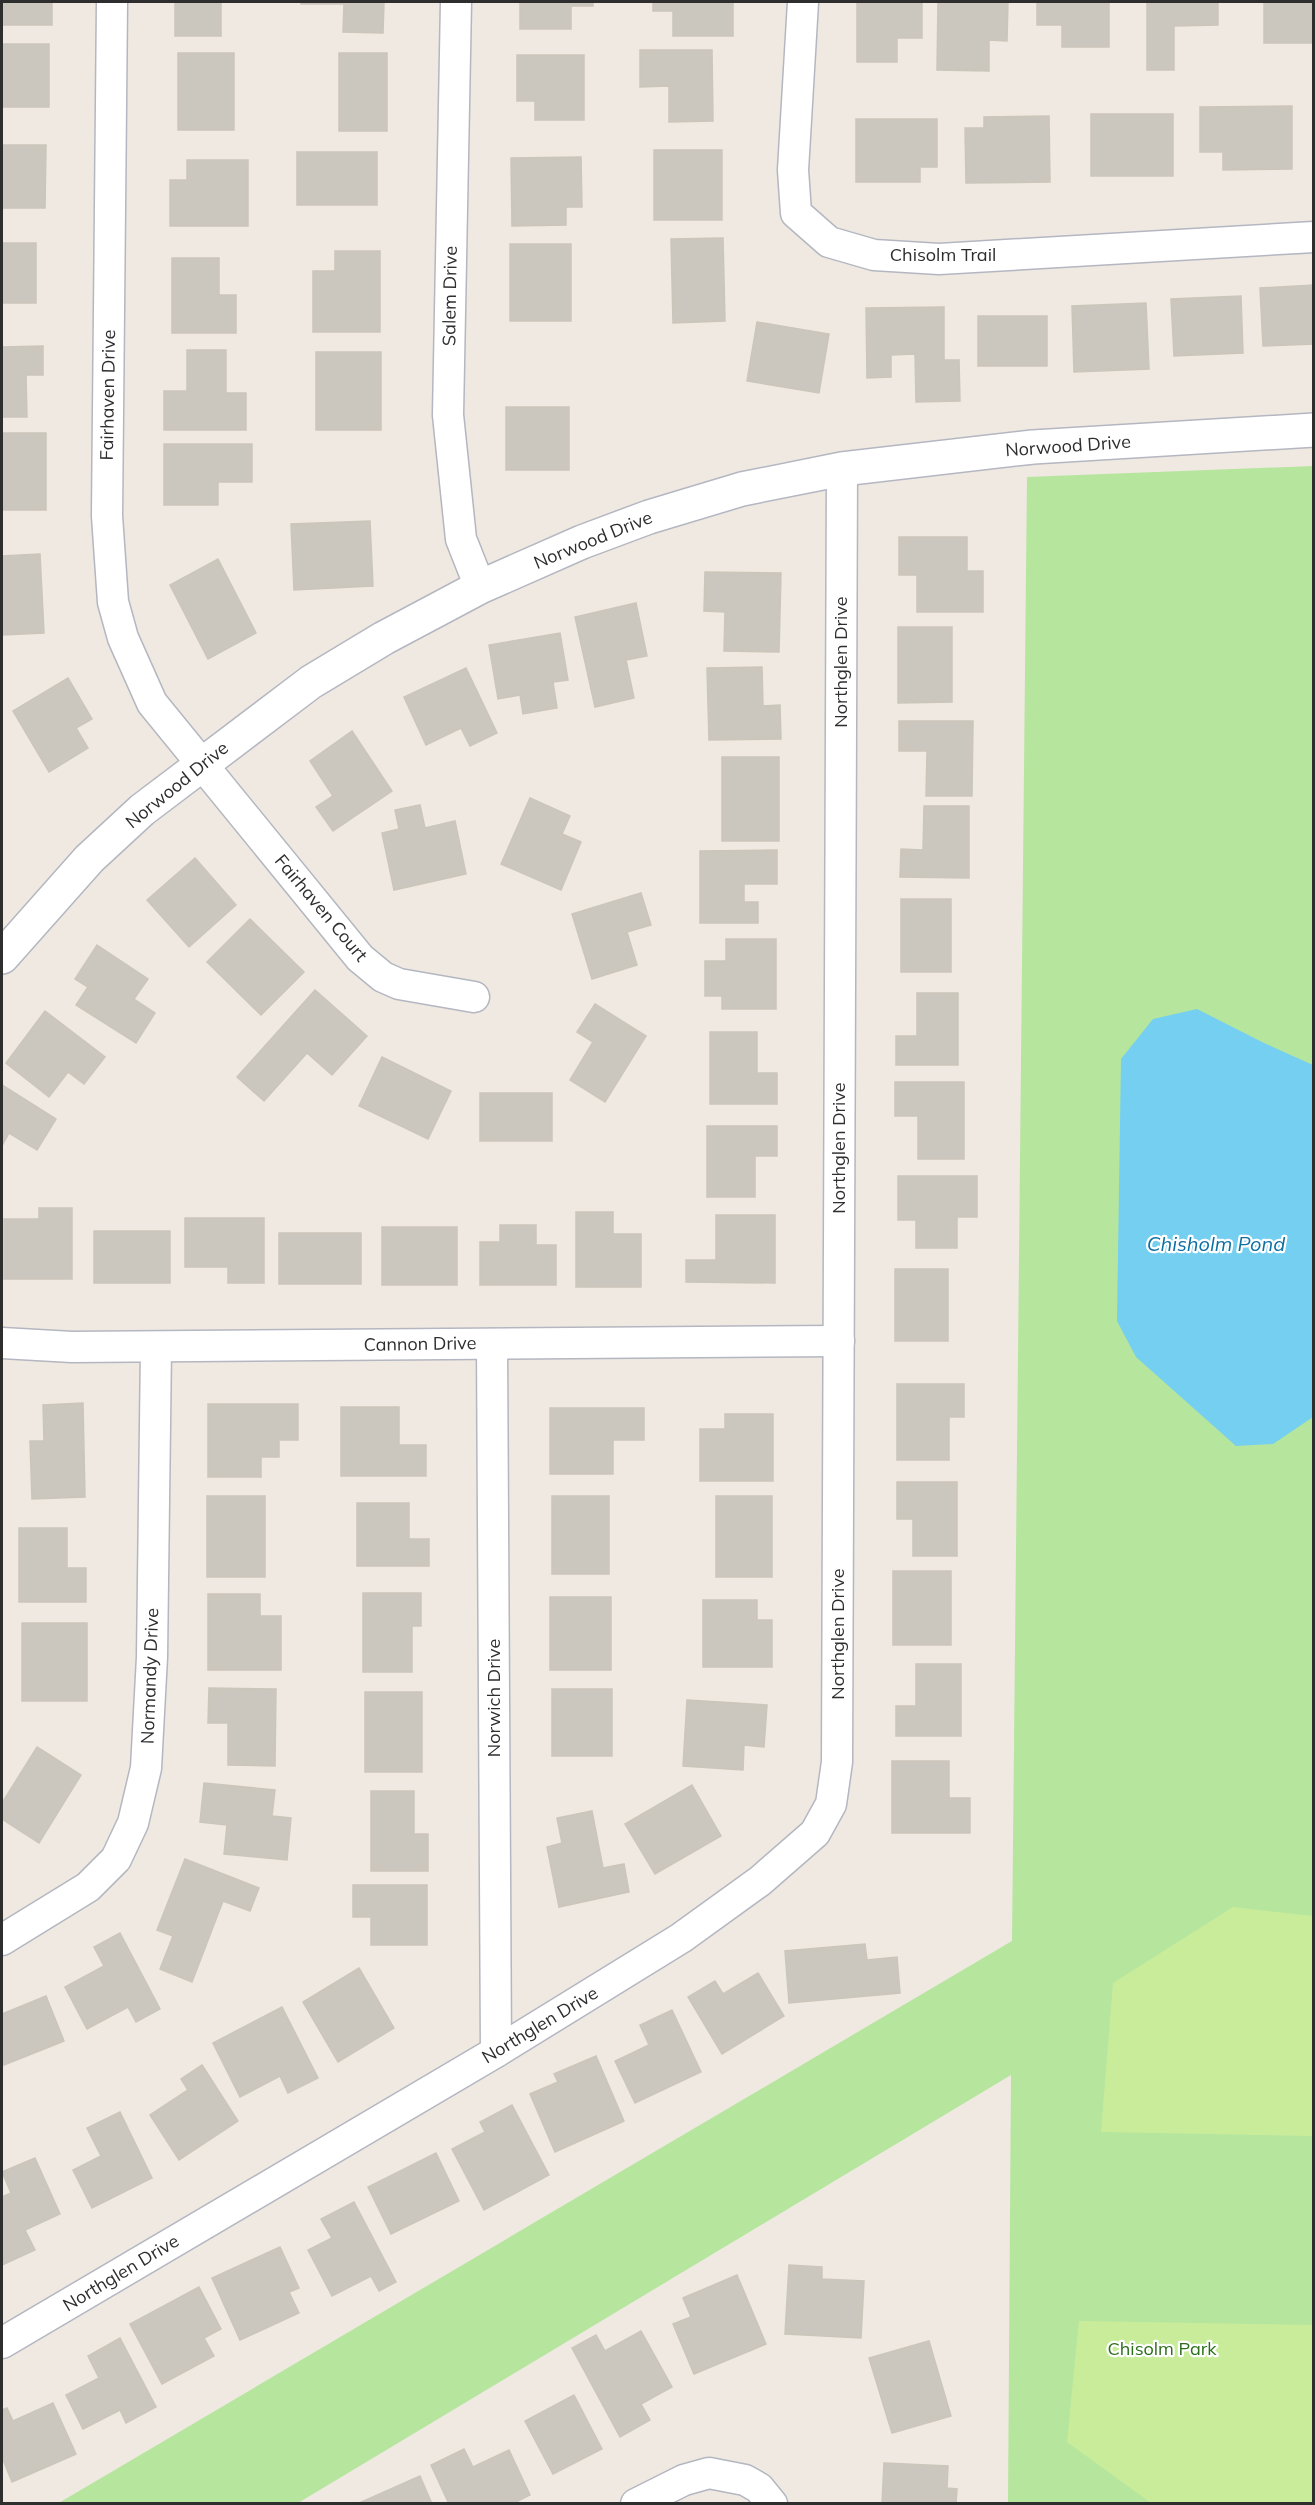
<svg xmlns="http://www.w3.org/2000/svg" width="1315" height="2505" font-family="Mulish,sans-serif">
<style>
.green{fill:#b6e59e}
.pitch{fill:#c9ec9a}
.water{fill:#75cff0}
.building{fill:#cbc7bf;stroke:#cbc5ba;stroke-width:1.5}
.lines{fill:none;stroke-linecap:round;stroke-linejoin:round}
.minor-casing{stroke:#b4b7c1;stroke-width:33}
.secondary-casing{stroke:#b4b7c1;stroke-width:36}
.minor{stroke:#fff;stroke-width:30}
.secondary{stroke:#fff;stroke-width:33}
.labels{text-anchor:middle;stroke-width:4.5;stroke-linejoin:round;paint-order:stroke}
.street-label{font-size:18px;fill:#2e2e2e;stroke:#fff}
.park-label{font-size:18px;fill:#2c6e1b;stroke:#fff}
.water-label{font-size:20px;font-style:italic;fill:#0d6fa3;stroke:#fff}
</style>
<rect width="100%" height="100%" fill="#efe9e1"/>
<path class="green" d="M 1313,466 L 1313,2503 L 1008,2503 L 1011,2075 L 298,2503 L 57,2504 L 1012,1941 L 1027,477 Z"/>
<g class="pitch">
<path d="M 1233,1907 L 1313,1916 L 1313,2136 L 1101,2132 L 1113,1983 Z"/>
<path d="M 1079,2321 L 1313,2325 L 1313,2503 L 1151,2503 L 1067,2442 Z"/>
</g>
<path class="water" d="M 1197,1009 L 1264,1043 L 1313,1065 L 1313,1417 L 1273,1444 L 1236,1446 L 1136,1357 L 1117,1321 L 1121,1059 L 1153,1019 Z"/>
<g class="building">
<rect x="2" y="2" width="50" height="23"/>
<rect x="175" y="2" width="46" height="34"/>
<path d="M 301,2 L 384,2 L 383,33 L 343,32 L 344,4 L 301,4 Z"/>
<path d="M 520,2 L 593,2 L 593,6 L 571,6 L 571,29 L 520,29 Z"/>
<path d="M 653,2 L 733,2 L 733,36 L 673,36 L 673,11 L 653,11 Z"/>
<path d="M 857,2 L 922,2 L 922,38 L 897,38 L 897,62 L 857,62 Z"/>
<path d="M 938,2 L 1008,2 L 1007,41 L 989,40 L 989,71 L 937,70 Z"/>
<path d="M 1037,2 L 1109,2 L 1109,47 L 1062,47 L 1062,25 L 1037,25 Z"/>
<path d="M 1147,2 L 1218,2 L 1218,25 L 1174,26 L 1174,70 L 1147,70 Z"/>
<path d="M 1264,2 L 1314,2 L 1314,56 L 1313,43 L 1264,43 Z"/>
<rect x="2" y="44" width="47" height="63"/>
<path d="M 640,50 L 712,50 L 713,121 L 669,122 L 669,86 L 640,87 Z"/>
<rect x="178" y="53" width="56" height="77"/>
<rect x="339" y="53" width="48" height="78"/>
<path d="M 517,55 L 584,55 L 584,120 L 535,120 L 535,101 L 517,101 Z"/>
<path d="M 1292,106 L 1292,169 L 1223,170 L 1223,152 L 1200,152 L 1200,107 Z"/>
<rect x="1091" y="114" width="82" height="62"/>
<path d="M 1049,116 L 1050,182 L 966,183 L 965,128 L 984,128 L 984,117 Z"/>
<path d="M 856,119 L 937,119 L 937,167 L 920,167 L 920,182 L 856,182 Z"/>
<path d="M 2,145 L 46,145 L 45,208 L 2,208 Z"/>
<rect x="654" y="150" width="68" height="70"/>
<rect x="297" y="152" width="80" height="53"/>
<path d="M 581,157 L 582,207 L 566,207 L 566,225 L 512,226 L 511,158 Z"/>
<path d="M 187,160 L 248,160 L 248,226 L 170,226 L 170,180 L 187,180 Z"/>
<path d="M 723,238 L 725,321 L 673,323 L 671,239 Z"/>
<rect x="2" y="243" width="34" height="60"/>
<rect x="510" y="244" width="61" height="77"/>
<path d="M 335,251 L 380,251 L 380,332 L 313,332 L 313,271 L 335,271 Z"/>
<path d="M 172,258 L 219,258 L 219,295 L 236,295 L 236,333 L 172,333 Z"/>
<path d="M 1314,285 L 1314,344 L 1263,346 L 1260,288 Z"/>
<path d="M 1241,296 L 1243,353 L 1174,356 L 1171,299 Z"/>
<path d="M 1146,303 L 1149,369 L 1074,372 L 1072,306 Z"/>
<path d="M 944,307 L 944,360 L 959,360 L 960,401 L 916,402 L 915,354 L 891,355 L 891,377 L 867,378 L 866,308 Z"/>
<rect x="978" y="316" width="69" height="50"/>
<path d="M 757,322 L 829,334 L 819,393 L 747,381 Z"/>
<path d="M 43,346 L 43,375 L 26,375 L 27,417 L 2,417 L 2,347 Z"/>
<path d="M 187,350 L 226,350 L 226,393 L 246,393 L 246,430 L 164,430 L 164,391 L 187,391 Z"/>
<rect x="316" y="352" width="65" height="78"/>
<rect x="506" y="407" width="63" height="63"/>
<rect x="2" y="433" width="44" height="77"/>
<path d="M 164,444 L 252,444 L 252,482 L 218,482 L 218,505 L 164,505 Z"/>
<path d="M 370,521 L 373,586 L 294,590 L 291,524 Z"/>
<path d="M 899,537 L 967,537 L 967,571 L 983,571 L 983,612 L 917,612 L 917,575 L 899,575 Z"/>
<path d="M 40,554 L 44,633 L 2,635 L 2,556 Z"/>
<path d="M 218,559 L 256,633 L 208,659 L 170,585 Z"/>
<path d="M 705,572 L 781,573 L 779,652 L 724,651 L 725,612 L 704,611 Z"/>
<path d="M 636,603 L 647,656 L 626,660 L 634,698 L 595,707 L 575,617 Z"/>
<path d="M 898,627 L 952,627 L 952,702 L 898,703 Z"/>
<path d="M 560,633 L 568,680 L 553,682 L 557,708 L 523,714 L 520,695 L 498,699 L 489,645 Z"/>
<path d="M 762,667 L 763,706 L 780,705 L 781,739 L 709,740 L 707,668 Z"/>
<path d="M 466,668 L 497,733 L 470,746 L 461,728 L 426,745 L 404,697 Z"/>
<path d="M 68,678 L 92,719 L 76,728 L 88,748 L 49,772 L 13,711 Z"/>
<path d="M 899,721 L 973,721 L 972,796 L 926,796 L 927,751 L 899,751 Z"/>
<path d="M 352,731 L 392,791 L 333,831 L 316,807 L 333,796 L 310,761 Z"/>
<rect x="722" y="757" width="57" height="84"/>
<path d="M 530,798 L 570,816 L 562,834 L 581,842 L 561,890 L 501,864 Z"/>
<path d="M 420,805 L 425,828 L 455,821 L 466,874 L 394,890 L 382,833 L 399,829 L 395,810 Z"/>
<path d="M 924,806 L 969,806 L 969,878 L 900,877 L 901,849 L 923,850 Z"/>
<path d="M 777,850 L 777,884 L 744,884 L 744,902 L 758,902 L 758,923 L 700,923 L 700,851 Z"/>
<path d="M 195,858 L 236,905 L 189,947 L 147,900 Z"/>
<path d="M 641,893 L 651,925 L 627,932 L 637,965 L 592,979 L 572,914 Z"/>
<rect x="901" y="899" width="50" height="73"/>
<path d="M 250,919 L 304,972 L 261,1015 L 207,962 Z"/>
<path d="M 726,939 L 776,939 L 776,1009 L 722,1009 L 722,996 L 705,996 L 705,961 L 726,961 Z"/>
<path d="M 97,945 L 148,979 L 134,999 L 155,1013 L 136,1043 L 76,1005 L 88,987 L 75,979 Z"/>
<path d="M 315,990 L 367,1036 L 332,1075 L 307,1053 L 264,1101 L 237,1077 Z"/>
<path d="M 917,993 L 958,993 L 958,1065 L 896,1065 L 896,1036 L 917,1036 Z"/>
<path d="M 595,1004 L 646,1036 L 605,1102 L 570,1080 L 593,1042 L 577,1032 Z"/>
<path d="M 45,1011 L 105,1057 L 84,1084 L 68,1072 L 49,1097 L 6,1063 Z"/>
<path d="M 710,1032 L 757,1032 L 757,1073 L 777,1073 L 777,1104 L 710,1104 Z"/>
<path d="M 382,1057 L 451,1091 L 428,1139 L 359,1106 Z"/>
<path d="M 895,1082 L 964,1082 L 964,1159 L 918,1159 L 918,1116 L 895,1116 Z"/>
<path d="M 2,1085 L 56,1119 L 37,1150 L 9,1133 L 2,1146 Z"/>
<rect x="480" y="1093" width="72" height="48"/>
<path d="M 707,1126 L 777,1126 L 777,1156 L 755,1156 L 755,1197 L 707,1197 Z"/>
<path d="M 898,1176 L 977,1176 L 977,1217 L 957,1217 L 957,1248 L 916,1248 L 916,1220 L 898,1220 Z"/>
<path d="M 39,1208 L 72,1208 L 72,1279 L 4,1279 L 4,1219 L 39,1219 Z"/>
<path d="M 576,1212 L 613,1212 L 613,1234 L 641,1234 L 641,1287 L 576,1287 Z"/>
<path d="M 716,1215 L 775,1215 L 775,1283 L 686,1282 L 686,1260 L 716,1260 Z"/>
<path d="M 185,1218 L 264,1218 L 264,1283 L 228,1283 L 228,1267 L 185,1267 Z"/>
<path d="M 500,1225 L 536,1225 L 536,1245 L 556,1245 L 556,1285 L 480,1285 L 480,1242 L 500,1242 Z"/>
<rect x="382" y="1227" width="75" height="58"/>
<rect x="94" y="1231" width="76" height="52"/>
<rect x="279" y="1233" width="82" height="51"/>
<rect x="895" y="1269" width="53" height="72"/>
<path d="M 897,1384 L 964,1384 L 964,1417 L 949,1417 L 949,1460 L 897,1460 Z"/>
<path d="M 83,1403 L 85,1497 L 32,1499 L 30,1441 L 44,1441 L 43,1405 Z"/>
<path d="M 208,1404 L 298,1404 L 298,1440 L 279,1440 L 279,1457 L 261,1457 L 261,1477 L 208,1477 Z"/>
<path d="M 341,1407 L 399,1407 L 399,1445 L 426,1445 L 426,1476 L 341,1476 Z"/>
<path d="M 550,1408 L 644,1408 L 644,1440 L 613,1440 L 613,1474 L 550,1474 Z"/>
<path d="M 725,1414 L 773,1414 L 773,1481 L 700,1481 L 700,1429 L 725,1429 Z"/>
<path d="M 897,1482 L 957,1482 L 957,1556 L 913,1556 L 913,1519 L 897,1519 Z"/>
<rect x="207" y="1496" width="58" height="81"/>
<rect x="552" y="1496" width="57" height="78"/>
<rect x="716" y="1496" width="56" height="81"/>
<path d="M 357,1503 L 409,1503 L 409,1539 L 429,1539 L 429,1566 L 357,1566 Z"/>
<path d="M 19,1528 L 67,1528 L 67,1568 L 86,1568 L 86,1602 L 19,1602 Z"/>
<rect x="893" y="1571" width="58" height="74"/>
<path d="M 363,1593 L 421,1593 L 421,1626 L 412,1626 L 412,1672 L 363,1672 Z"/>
<path d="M 208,1594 L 260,1594 L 260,1616 L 281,1616 L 281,1670 L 208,1670 Z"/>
<rect x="550" y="1597" width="61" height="73"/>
<path d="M 703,1600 L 757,1600 L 757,1620 L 772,1620 L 772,1667 L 703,1667 Z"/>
<rect x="22" y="1623" width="65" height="78"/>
<path d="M 916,1664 L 961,1664 L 961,1736 L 896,1736 L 896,1706 L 916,1706 Z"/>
<path d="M 209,1688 L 276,1689 L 275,1766 L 228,1765 L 228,1723 L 208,1723 Z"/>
<rect x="552" y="1689" width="60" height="67"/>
<rect x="365" y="1692" width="57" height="80"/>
<path d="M 687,1700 L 767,1705 L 764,1747 L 744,1745 L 743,1770 L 683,1766 Z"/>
<path d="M 37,1747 L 81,1775 L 39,1843 L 2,1819 L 2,1803 Z"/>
<path d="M 892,1761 L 949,1761 L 949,1798 L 970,1798 L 970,1833 L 892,1833 Z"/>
<path d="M 204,1783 L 275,1790 L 272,1816 L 291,1818 L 287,1860 L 224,1854 L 227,1825 L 200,1822 Z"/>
<path d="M 692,1785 L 721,1836 L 655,1874 L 625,1824 Z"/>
<path d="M 371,1791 L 414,1791 L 414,1834 L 428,1834 L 428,1871 L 371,1871 Z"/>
<path d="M 592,1811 L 603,1868 L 624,1864 L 629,1892 L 559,1907 L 547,1847 L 562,1843 L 557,1818 Z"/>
<path d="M 185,1859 L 259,1888 L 250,1911 L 223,1901 L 192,1982 L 160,1969 L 173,1936 L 157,1930 Z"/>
<path d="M 353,1885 L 427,1885 L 427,1945 L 371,1945 L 371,1917 L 353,1917 Z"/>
<path d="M 120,1933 L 160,2009 L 136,2022 L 128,2007 L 87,2029 L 65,1987 L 104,1966 L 94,1947 Z"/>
<path d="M 865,1944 L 867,1960 L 897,1957 L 900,1993 L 789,2003 L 785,1951 Z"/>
<path d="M 359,1968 L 394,2028 L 338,2062 L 303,2002 Z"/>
<path d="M 758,1973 L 784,2016 L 722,2054 L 688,1997 L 715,1981 L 723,1994 Z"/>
<path d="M 46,1996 L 64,2041 L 4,2065 L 2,2058 L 2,2014 Z"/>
<path d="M 282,2007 L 318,2078 L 288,2093 L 280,2076 L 240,2097 L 213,2043 Z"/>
<path d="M 672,2010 L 701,2072 L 635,2103 L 615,2061 L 649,2045 L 640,2025 Z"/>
<path d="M 596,2056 L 624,2121 L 555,2152 L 530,2094 L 558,2082 L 554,2074 Z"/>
<path d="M 202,2065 L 238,2121 L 179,2160 L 150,2115 L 188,2090 L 181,2079 Z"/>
<path d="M 512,2105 L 549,2175 L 484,2210 L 452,2149 L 485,2132 L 480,2122 Z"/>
<path d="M 120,2112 L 152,2178 L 92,2208 L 73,2170 L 101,2156 L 87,2128 Z"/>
<path d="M 436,2153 L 459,2201 L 391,2234 L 368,2187 Z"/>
<path d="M 35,2158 L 60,2214 L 25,2230 L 35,2250 L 2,2265 L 2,2197 L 11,2193 L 2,2172 Z"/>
<path d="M 354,2202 L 396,2282 L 379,2291 L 371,2276 L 332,2296 L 308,2250 L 332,2238 L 321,2219 Z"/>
<path d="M 280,2247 L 299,2288 L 289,2292 L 299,2313 L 240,2340 L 212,2278 Z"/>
<path d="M 789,2265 L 822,2267 L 822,2279 L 864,2281 L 861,2338 L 785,2334 Z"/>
<path d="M 737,2275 L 766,2344 L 694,2374 L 673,2324 L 691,2317 L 683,2298 Z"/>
<path d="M 199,2287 L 221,2329 L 204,2338 L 214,2356 L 162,2384 L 130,2324 Z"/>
<path d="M 641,2331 L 672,2387 L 641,2404 L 650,2420 L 620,2437 L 572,2348 L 596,2335 L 605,2351 Z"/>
<path d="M 120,2338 L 156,2407 L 126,2423 L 120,2410 L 83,2429 L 66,2395 L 99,2378 L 88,2356 Z"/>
<path d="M 929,2341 L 951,2416 L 892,2433 L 869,2358 Z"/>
<path d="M 574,2395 L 602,2449 L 553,2474 L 525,2421 Z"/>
<path d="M 53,2403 L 76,2454 L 12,2482 L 2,2457 L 2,2410 L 7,2408 L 13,2421 Z"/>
<path d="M 464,2449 L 473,2467 L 509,2450 L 530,2495 L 512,2504 L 449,2504 L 431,2465 Z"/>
<path d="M 884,2463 L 948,2466 L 947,2488 L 957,2489 L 956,2504 L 882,2504 Z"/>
<path d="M 420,2476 L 432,2504 L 357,2504 Z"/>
</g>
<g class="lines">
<g class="minor-casing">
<g id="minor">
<path d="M 112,2 L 107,516 L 113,602 L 123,638 L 152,703 L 360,958 L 383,977 L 399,984 L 474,997"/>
<path d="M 456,2 L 448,415 L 461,539 L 480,587"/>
<path d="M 803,2 L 793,170 L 796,213 L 829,242 L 874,255 L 939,259 L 1314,237"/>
<path d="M 2,1343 L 72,1347 L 839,1341"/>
<path d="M 492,1344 L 496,2052"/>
<path d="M 2,1940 L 88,1887 L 116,1859 L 133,1823 L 146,1768 L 152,1657 L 156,1347"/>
<path d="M 2,2343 L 496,2052 L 681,1938 L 760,1881 L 815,1833 L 831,1804 L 837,1762 L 842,469"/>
<path d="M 636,2504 L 684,2480 L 709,2473 L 745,2480 L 759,2488 L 772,2504"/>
</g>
</g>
<g class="secondary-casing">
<path id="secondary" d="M 2,957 L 89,859 L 142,810 L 311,682 L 384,638 L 480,587 L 582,542 L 649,517 L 742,489 L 842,469 L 1033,447 L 1314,430"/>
</g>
<use href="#minor" class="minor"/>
<use href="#secondary" class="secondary"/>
</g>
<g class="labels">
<g class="street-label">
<text x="943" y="261">Chisolm Trail</text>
<text transform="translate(450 296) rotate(-89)" y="6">Salem Drive</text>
<text transform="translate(108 395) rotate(-89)" y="6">Fairhaven Drive</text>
<text transform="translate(1068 446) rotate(-4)" y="6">Norwood Drive</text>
<text transform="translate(593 540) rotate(-22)" y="6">Norwood Drive</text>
<text transform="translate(841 662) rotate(-90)" y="6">Northglen Drive</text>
<text transform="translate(177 785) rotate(-39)" y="6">Norwood Drive</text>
<text transform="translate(321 908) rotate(50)" y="6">Fairhaven Court</text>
<text transform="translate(839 1148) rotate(-90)" y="6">Northglen Drive</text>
<text transform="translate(420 1344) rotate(-1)" y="6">Cannon Drive</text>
<text transform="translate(838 1634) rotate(-90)" y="6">Northglen Drive</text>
<text transform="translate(150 1676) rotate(-88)" y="6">Normandy Drive</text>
<text transform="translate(494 1698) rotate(-90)" y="6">Norwich Drive</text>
<text transform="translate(540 2025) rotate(-31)" y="6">Northglen Drive</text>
<text transform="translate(121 2273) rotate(-31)" y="6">Northglen Drive</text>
</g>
<g class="park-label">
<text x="1162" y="2355">Chisolm Park</text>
</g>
<g class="water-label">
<text x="1216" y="1251">Chisholm Pond</text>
</g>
</g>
<rect width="1315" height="2505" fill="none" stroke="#2e2e2e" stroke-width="6"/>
</svg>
